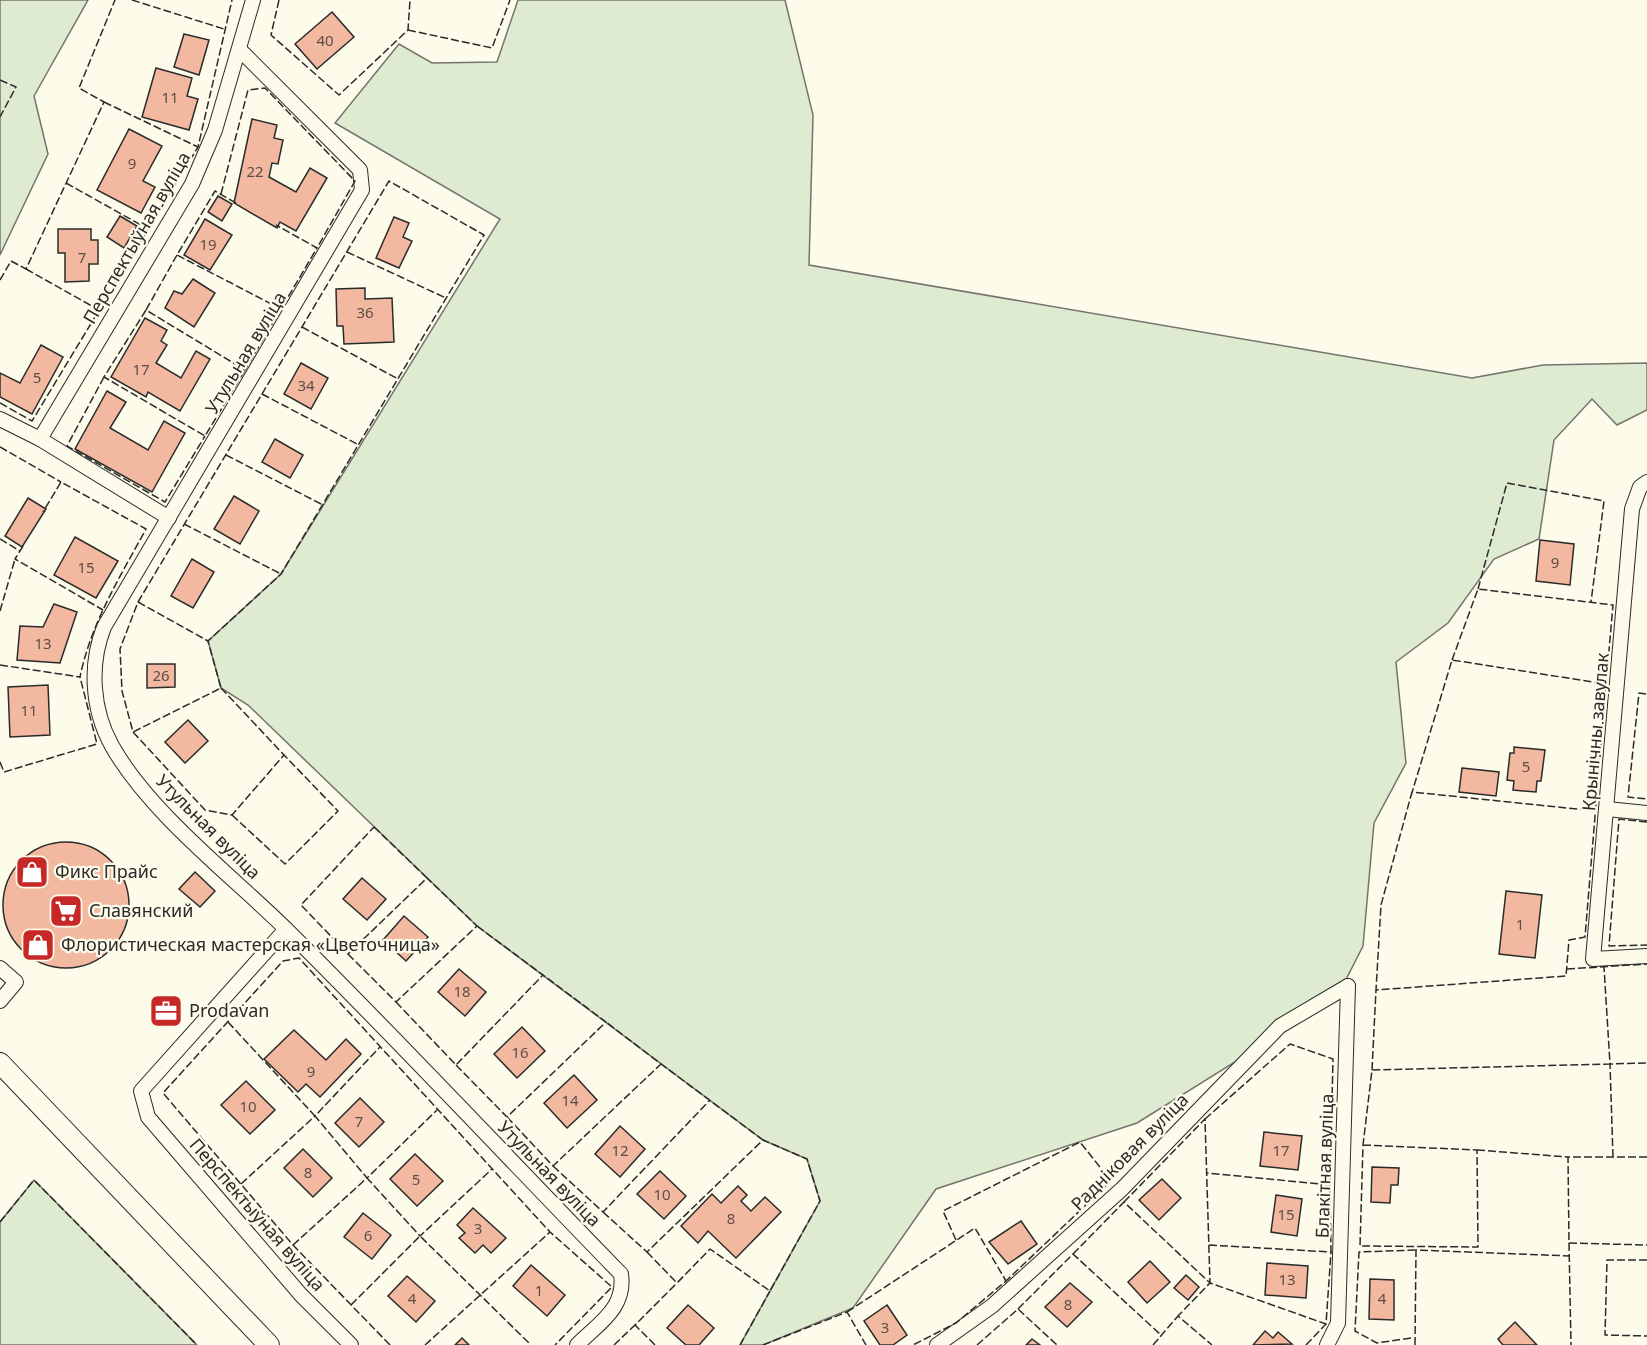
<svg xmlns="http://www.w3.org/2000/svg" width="1647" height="1345" font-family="'Noto Sans',sans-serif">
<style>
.green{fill:#deebd1;stroke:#74746e;stroke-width:1.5}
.building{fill:#f2b8a0;stroke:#2b2b2b;stroke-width:1.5}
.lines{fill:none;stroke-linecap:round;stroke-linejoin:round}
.street-casing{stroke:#2b2b2b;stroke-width:16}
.secondary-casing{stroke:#2b2b2b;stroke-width:22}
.street{stroke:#fdfbea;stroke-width:14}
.secondary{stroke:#fdfbea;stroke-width:20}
.fence{stroke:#2b2b2b;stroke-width:1.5;stroke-dasharray:8 3;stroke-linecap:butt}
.labels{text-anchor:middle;stroke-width:4.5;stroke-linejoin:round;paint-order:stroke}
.number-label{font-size:15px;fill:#5d4e48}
.street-label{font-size:18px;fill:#2b2b2b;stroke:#fdfbea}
.poi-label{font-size:18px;fill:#2b2b2b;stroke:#fdfbea;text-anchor:start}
</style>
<rect width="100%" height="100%" fill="#fdfbea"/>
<g class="green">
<path d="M 0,0 L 88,0 L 34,96 L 48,154 L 0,255 Z"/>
<path d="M 518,0 L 785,0 L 813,115 L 809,265 L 1472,378 L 1543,365 L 1647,363 L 1647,410 L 1617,425 L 1592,399 L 1554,440 L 1539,539 L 1494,559 L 1448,623 L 1396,662 L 1406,763 L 1374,823 L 1363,946 L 1336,999 L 1137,1123 L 936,1189 L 853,1308 L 763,1345 L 740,1345 L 820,1201 L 807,1159 L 763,1140 L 477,926 L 248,705 L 221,688 L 208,641 L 281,574 L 500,219 L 335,123 L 399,44 L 432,63 L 497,62 Z"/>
<path d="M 34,1180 L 197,1345 L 0,1345 L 0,1222 Z"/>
</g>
<g class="building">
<path d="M 332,12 L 354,37 L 317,69 L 295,44 Z"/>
<path d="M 184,34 L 209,40 L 199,75 L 174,67 Z"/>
<path d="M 156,68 L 192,78 L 187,96 L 198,99 L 189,130 L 142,117 Z"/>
<path d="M 252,119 L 277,125 L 274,138 L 283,140 L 278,164 L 272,163 L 269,177 L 296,192 L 310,168 L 327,178 L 296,231 L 280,222 L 277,228 L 234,203 Z"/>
<path d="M 129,129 L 162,146 L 143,181 L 155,187 L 141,213 L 97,190 Z"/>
<path d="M 218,196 L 232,204 L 222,221 L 208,212 Z"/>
<path d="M 120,216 L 137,226 L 124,248 L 107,237 Z"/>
<path d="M 394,217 L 409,223 L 403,237 L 412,241 L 399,268 L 376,258 Z"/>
<path d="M 205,219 L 232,235 L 210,270 L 184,255 Z"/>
<path d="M 58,229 L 91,229 L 91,240 L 98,240 L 98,264 L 89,264 L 89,281 L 65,282 L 65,253 L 58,253 Z"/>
<path d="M 193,279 L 215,293 L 194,327 L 165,308 L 174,291 L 182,294 Z"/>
<path d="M 365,288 L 365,299 L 392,298 L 394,342 L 344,344 L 343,326 L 337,326 L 336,289 Z"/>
<path d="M 145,318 L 167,330 L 161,341 L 167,345 L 156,363 L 181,378 L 196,351 L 210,359 L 180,411 L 148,392 L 146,397 L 111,377 Z"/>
<path d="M 41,345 L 63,357 L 32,414 L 0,397 L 0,373 L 20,383 Z"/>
<path d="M 301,363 L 328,378 L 311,409 L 284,394 Z"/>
<path d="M 107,391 L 126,402 L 110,428 L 148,450 L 164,421 L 185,433 L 152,492 L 75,449 Z"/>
<path d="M 275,439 L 303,455 L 290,478 L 262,462 Z"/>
<path d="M 234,496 L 259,511 L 240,544 L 214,529 Z"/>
<path d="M 28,498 L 46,509 L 22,547 L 5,536 Z"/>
<path d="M 75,537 L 118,561 L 96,598 L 54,575 Z"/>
<path d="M 1540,540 L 1574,544 L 1570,585 L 1536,581 Z"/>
<path d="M 192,559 L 214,572 L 193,608 L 171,596 Z"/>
<path d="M 54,604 L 77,612 L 60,663 L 17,660 L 20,626 L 43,627 Z"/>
<path d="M 147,664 L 175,664 L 175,687 L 147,688 Z"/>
<path d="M 48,685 L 50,735 L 10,737 L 8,687 Z"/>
<path d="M 188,720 L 208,741 L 185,763 L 165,742 Z"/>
<path d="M 1514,747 L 1545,750 L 1541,781 L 1537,781 L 1536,792 L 1513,790 L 1514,781 L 1507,780 L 1510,753 L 1514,753 Z"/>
<path d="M 1462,768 L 1499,772 L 1496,796 L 1459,792 Z"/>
<circle cx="66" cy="905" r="63"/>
<path d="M 195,872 L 215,891 L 200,907 L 179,889 Z"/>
<path d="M 362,878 L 386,899 L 367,920 L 343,899 Z"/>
<path d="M 1506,891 L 1542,895 L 1535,958 L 1499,954 Z"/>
<path d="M 404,916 L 428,937 L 406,961 L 383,940 Z"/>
<path d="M 459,969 L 486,992 L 465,1016 L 438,992 Z"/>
<path d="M 522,1027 L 545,1051 L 517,1078 L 494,1054 Z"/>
<path d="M 294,1030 L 326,1060 L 346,1039 L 361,1054 L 320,1097 L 306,1084 L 298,1092 L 264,1059 Z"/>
<path d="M 574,1075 L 597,1100 L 567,1128 L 544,1103 Z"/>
<path d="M 246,1081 L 275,1110 L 250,1134 L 221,1105 Z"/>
<path d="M 360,1098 L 384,1122 L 359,1147 L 335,1123 Z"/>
<path d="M 620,1126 L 645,1149 L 620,1177 L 595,1154 Z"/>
<path d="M 1264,1132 L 1302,1136 L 1298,1170 L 1260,1166 Z"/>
<path d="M 303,1149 L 332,1178 L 313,1197 L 284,1168 Z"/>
<path d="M 415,1154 L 443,1181 L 417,1206 L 390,1179 Z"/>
<path d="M 1372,1167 L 1399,1168 L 1398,1185 L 1391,1185 L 1390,1203 L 1371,1202 Z"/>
<path d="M 660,1171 L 686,1196 L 664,1219 L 637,1194 Z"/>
<path d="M 1162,1179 L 1181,1198 L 1159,1220 L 1139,1200 Z"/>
<path d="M 738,1186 L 747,1195 L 741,1201 L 751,1211 L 765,1197 L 781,1212 L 736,1258 L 708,1231 L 698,1243 L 681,1226 L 712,1194 L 721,1203 Z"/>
<path d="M 1276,1195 L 1302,1199 L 1297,1236 L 1271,1232 Z"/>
<path d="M 473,1208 L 506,1238 L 491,1253 L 483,1245 L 475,1253 L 459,1238 L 465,1233 L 457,1225 Z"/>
<path d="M 363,1213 L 391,1235 L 372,1259 L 344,1237 Z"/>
<path d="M 1021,1221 L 1037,1244 L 1008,1264 L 989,1242 Z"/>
<path d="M 1150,1261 L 1170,1282 L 1147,1303 L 1128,1282 Z"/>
<path d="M 1267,1263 L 1308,1266 L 1306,1298 L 1265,1295 Z"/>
<path d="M 531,1265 L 565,1295 L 547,1316 L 513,1286 Z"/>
<path d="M 1186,1275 L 1199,1287 L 1188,1300 L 1174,1288 Z"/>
<path d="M 407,1276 L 435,1301 L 416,1322 L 388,1296 Z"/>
<path d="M 1370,1279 L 1394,1280 L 1394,1320 L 1369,1319 Z"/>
<path d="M 1070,1283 L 1092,1302 L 1067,1327 L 1045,1307 Z"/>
<path d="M 688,1305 L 714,1328 L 699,1345 L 686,1345 L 667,1328 Z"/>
<path d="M 887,1305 L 907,1335 L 893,1345 L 880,1345 L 864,1321 Z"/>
<path d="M 1515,1322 L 1537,1345 L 1503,1345 L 1498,1339 Z"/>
<path d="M 1265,1331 L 1273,1338 L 1278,1332 L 1292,1344 L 1253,1345 Z"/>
<path d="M 462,1338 L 469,1345 L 455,1345 Z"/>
<path d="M 1032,1339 L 1040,1345 L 1026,1345 Z"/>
</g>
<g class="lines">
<g class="street-casing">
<g id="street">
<path d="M 240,50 L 360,170 L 362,190 L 104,627 C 89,665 92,710 112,746 C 149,812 231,875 286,929 C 400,1042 509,1159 621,1274 C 626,1308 599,1323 577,1345"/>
<path d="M 0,419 L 40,439 L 192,184 L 215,130 L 253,0"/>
<path d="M 40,439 L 169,518"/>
<path d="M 1647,482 L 1640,487 L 1632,509 L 1593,959 L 1647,956"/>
<path d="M 1607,809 L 1647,813"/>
<path d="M 286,929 L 141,1091 L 148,1117 L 301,1295 L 351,1345"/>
<path d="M 0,968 L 16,982 L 0,1001"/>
<path d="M 937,1345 L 992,1306 L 1122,1189 L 1280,1026 L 1348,986"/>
<path d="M 1327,1345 L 1338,1323 L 1348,986"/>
</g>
</g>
<g class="secondary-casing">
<path id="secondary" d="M 0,1063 L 269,1345"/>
</g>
<use href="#street" class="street"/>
<use href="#secondary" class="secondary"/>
<g class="fence">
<path d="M 132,0 L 224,29"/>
<path d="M 279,0 L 271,35 L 339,95 L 408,30 L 410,0"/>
<path d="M 408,30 L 492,48 L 510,0"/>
<path d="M 0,80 L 16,87 L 0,117"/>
<path d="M 104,102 L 198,147"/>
<path d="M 66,183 L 148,229"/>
<path d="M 221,194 L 248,90 L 265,88 L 355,181 L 317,248"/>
<path d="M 236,203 L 215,191 L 177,255 L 281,309"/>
<path d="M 347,252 L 446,298"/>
<path d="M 177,255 L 146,310 L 245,370 L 317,248 L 276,225"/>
<path d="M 26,269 L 99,310"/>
<path d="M 0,280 L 11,261 L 26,269 L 104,102 L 79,88 L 115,0"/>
<path d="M 146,310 L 104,377 L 205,436 L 245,370"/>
<path d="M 302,327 L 398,379"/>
<path d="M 104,377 L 67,446 L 165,502 L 205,436"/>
<path d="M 262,394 L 359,445"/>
<path d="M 0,403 L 32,421 L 198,147 L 232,0"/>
<path d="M 0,447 L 61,482"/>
<path d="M 226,455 L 323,505"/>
<path d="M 184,524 L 281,574"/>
<path d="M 0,539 L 20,551"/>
<path d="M 23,546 L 15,559 L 103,610"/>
<path d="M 1478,589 L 1507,483 L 1604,501 L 1591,602"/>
<path d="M 138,602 L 208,641 L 281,574 L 484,235 L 389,181 L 138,602 L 120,649 L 122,691 L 133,732 L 221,688 L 208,641"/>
<path d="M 0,611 L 15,559"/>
<path d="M 1452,660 L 1478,589 L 1613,605 L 1606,684"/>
<path d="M 0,665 L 80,677 C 91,623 120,577 146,529 L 61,482 L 43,512"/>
<path d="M 1646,694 L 1639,693 L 1628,797 L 1647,799"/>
<path d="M 133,732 L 205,810 L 232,815 L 284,755 L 221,688"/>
<path d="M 0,762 L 4,772 L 97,744 L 80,677"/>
<path d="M 1411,796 L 1452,660 L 1606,684 L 1585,937 L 1569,940 L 1566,976 L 1376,990 L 1381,905 L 1412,792 L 1596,811"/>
<path d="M 232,815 L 285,864 L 338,811 L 284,755"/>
<path d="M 1647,822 L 1619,819 L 1609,946 L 1647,945"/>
<path d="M 374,827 L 427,878 L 348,954 L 301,905 Z"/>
<path d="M 348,954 L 396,1002 L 477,926 L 427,878"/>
<path d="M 1567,969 L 1647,964"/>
<path d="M 396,1002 L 456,1065 L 543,975 L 477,926"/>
<path d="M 228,1022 L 315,1116 L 380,1047"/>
<path d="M 456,1065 L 507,1117 L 606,1022 L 543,975"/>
<path d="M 1372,1070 L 1376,990"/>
<path d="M 507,1117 L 553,1166 L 661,1064 L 606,1022"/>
<path d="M 1205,1119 L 1290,1044 L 1333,1059 L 1330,1185 L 1207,1173"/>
<path d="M 1363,1145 L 1477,1150 L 1478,1247 L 1360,1246 L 1363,1145 L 1372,1070 L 1610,1064 L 1604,967"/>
<path d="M 1477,1150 L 1568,1157"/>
<path d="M 1613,1157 L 1610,1064 L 1647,1063"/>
<path d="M 1647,1157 L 1568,1157 L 1569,1243 L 1647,1245"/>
<path d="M 553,1166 L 603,1212 L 710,1100"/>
<path d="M 241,1184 L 315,1116 L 367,1178 L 437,1110"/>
<path d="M 1124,1202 L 1205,1119 L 1210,1283 L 1326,1324 L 1331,1252"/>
<path d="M 603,1212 L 647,1252 L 763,1140 L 661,1064"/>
<path d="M 0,1222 L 34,1180 L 197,1345"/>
<path d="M 956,1240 L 943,1211 L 1080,1142 L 1111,1181 L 1006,1281"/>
<path d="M 1569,1243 L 1571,1345"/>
<path d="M 293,1245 L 367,1178 L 420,1236 L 492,1169"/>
<path d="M 1209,1245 L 1331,1252 L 1330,1185"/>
<path d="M 647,1252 L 677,1283 L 710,1249 L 770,1291 L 820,1201 L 807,1159 L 763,1140"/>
<path d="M 1073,1254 L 1124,1202 L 1210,1283 L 1178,1316"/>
<path d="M 1647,1260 L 1607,1260 L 1605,1335 L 1647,1336"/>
<path d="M 351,1305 L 420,1236 L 531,1345"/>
<path d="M 1018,1309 L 1073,1254 L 1161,1335"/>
<path d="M 847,1312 L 975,1228 L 1006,1281 L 956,1323 L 913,1345"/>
<path d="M 1411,1338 L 1377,1343 L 1355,1331 L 1359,1252 L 1416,1250"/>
<path d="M 390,1345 L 293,1245 L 163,1093 L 283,961 L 299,958 L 550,1232 L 612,1287 L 555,1345"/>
<path d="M 425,1345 L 550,1232"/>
<path d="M 614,1345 L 635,1325"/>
<path d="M 655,1345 L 635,1325 L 677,1283"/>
<path d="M 740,1345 L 770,1291"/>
<path d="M 763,1345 L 847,1312 L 866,1345"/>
<path d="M 977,1345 L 1018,1309 L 1057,1345"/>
<path d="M 1153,1345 L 1178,1316 L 1212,1345"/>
<path d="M 1306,1345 L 1326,1324"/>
<path d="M 1415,1345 L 1416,1250 L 1570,1256"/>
</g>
</g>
<defs>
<g id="shop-square" transform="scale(1.725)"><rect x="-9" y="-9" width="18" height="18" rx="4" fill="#c62828" stroke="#fdfbea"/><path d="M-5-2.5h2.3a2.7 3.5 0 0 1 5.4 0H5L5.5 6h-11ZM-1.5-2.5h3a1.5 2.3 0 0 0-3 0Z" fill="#fff"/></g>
<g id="supermarket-square" transform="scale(1.725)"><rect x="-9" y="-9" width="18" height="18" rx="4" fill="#c62828" stroke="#fdfbea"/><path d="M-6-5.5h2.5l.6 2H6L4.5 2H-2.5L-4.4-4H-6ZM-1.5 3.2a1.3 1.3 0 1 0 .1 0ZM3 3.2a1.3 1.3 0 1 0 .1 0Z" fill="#fff"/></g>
<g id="office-square" transform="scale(1.725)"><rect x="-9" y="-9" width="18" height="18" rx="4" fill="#c62828" stroke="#fdfbea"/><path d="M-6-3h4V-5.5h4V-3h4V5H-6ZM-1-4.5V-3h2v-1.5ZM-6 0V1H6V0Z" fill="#fff"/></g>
</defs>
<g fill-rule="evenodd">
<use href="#shop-square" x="32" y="872"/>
<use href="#supermarket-square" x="66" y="911"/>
<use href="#shop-square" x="38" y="945"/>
<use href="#office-square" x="166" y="1011"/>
</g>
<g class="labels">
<g class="number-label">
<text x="325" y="46">40</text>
<text x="170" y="103">11</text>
<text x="132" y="169">9</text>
<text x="255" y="177">22</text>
<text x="208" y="250">19</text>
<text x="82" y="263">7</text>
<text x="365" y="318">36</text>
<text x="141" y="375">17</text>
<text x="37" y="383">5</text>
<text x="306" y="391">34</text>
<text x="1555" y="568">9</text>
<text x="86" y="573">15</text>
<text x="43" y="649">13</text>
<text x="161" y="681">26</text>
<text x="29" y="716">11</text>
<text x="1526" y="772">5</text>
<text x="1520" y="930">1</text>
<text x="462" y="997">18</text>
<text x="520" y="1058">16</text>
<text x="311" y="1077">9</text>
<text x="570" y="1106">14</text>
<text x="248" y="1112">10</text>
<text x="359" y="1127">7</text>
<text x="620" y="1156">12</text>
<text x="1281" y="1156">17</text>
<text x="308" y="1178">8</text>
<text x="416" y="1185">5</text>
<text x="662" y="1200">10</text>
<text x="1286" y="1220">15</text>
<text x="731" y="1224">8</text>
<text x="478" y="1234">3</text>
<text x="368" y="1241">6</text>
<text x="1287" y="1285">13</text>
<text x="539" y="1296">1</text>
<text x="412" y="1304">4</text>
<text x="1382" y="1304">4</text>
<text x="1068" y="1310">8</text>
<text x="885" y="1333">3</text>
</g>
<g class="street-label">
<text transform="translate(137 238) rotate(-60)" y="6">Перспектыўная вуліца</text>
<text transform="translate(246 353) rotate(-59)" y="6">Утульная вуліца</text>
<text transform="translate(1596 732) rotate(-85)" y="6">Крынічны завулак</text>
<text transform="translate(208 827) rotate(45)" y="6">Утульная вуліца</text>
<text transform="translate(1130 1152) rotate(-45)" y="6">Радніковая вуліца</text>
<text transform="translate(1325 1166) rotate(-88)" y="6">Блакітная вуліца</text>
<text transform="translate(549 1174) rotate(46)" y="6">Утульная вуліца</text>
<text transform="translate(257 1215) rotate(49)" y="6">Перспектыўная вуліца</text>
</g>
<g class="poi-label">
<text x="55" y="878">Фикс Прайс</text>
<text x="89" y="917">Славянский</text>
<text x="61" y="951">Флористическая мастерская «Цветочница»</text>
<text x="189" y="1017">Prodavan</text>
</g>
</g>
</svg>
